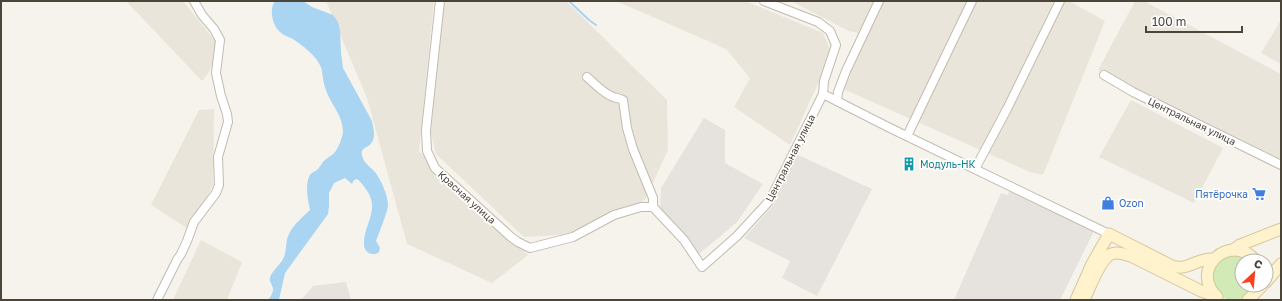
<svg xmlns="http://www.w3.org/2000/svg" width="1282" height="301" font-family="'Golos Text',sans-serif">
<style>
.residential{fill:#eae5da}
.industrial{fill:#e6e2dd}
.green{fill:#d2eab5}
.water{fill:#a9d4f2}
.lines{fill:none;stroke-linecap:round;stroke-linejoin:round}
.stream{stroke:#a9d4f2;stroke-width:2}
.street-casing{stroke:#c2bbae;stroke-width:10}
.secondary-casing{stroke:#d6c79b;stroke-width:13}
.street{stroke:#fff;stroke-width:8}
.secondary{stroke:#fff3cd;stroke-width:11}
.labels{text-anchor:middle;stroke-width:3.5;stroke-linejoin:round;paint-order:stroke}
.street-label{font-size:10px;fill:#4b4439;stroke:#fff}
.culture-label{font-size:10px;fill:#0d838f;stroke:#fff;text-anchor:start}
.shop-label{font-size:10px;fill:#366cbe;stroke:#fff;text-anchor:end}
</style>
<rect width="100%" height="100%" fill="#f6f3ec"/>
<g class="residential">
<path d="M 126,1 L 183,1 L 219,46 L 209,72 L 202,81 Z"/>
<path d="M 326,1 L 434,1 L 419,151 L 528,255 L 492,283 L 407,244 L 367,98 Z"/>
<path d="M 443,1 L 566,1 L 667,100 L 668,150 L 645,200 L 578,234 L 524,237 L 436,154 L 431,133 Z"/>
<path d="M 616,1 L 745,1 L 823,33 L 832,53 L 790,145 L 734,107 L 750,78 L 726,49 Z"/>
<path d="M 791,1 L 875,1 L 859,33 L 849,31 Z"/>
<path d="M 884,1 L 1069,1 L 1105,21 L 1043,175 L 1030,172 L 841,88 Z"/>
<path d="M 1135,1 L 1144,1 L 1281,74 L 1281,161 L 1098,70 Z"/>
<path d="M 1281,20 L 1281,64 L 1261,53 Z"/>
<path d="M 1131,100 L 1223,148 L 1194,203 L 1099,157 Z"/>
<path d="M 214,109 L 213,185 L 190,230 L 151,205 L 199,110 Z"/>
<path d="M 201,240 L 242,262 L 227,300 L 173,300 Z"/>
</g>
<g class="industrial">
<path d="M 704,118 L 725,130 L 725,163 L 763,184 L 737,222 L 699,254 L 683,232 L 660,209 L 661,188 Z"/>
<path d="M 798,155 L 872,189 L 817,296 L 782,278 L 790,261 L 744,238 L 775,203 Z"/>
<path d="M 1010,190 L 1094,231 L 1060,300 L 954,300 L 1001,193 L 1008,195 Z"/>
<path d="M 346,282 L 351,300 L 301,300 L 313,286 Z"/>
</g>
<path class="green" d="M 1240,254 L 1251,261 L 1242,261 L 1242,285 L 1256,285 L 1244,298 L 1232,300 L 1228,300 L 1221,296 L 1211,283 L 1213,267 L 1224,256 Z"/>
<path class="water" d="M 275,1 L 303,1 L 312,7 L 333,15 L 338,22 L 340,30 L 341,53 L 343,68 L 372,121 C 373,127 376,136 372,142 C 369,148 360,147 362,155 C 363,162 370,167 375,172 C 381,180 388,195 388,206 C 387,213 379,233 376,241 L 380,248 L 379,252 C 373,257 365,253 364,245 C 363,224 382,209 365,188 C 363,185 360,181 357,179 L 354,180 L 352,184 L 345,178 L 334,183 L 329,193 L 329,206 L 328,214 L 285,273 L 279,300 L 268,300 C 280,285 266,285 271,275 C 274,269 281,264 284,257 C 286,252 286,245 287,239 C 291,226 301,219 310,210 C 308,200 305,187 309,177 C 311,172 315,172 318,169 C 320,167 321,164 323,162 C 326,158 332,156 335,152 C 339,147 342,138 343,132 C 343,115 331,105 326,90 C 323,83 323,74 321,67 C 316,55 303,46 293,39 C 289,37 283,35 280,32 C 272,25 269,9 275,1 Z"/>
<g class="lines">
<path class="stream" d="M 569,1 L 589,20 L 596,25"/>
<g class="street-casing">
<g id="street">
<path d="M 440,1 L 426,130 L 427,151 L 435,168 L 511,237 L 518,242 L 530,248 L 573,237 L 614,215 L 641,207 L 653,207 L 684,240 L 702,267 L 737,236 L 770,200 L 823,94"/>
<path d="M 764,1 L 818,22 L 830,31 L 836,45 L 824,81 L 823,94 L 890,128 L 1109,234"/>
<path d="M 1104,75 L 1133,92 L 1281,165"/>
<path d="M 587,77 C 594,83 602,92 611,96 C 615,98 619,98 623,100 L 627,128 L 633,149 L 653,198 L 653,207"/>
<path d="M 837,101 L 838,92 L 846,71 L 879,1"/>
<path d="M 907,136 L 972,1"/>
<path d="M 975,169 L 1007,109 L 1060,1"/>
<path d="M 157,300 L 177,260 L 181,254 L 187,241 L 194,222 L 216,193 L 219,185 L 218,157 L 228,122 L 227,114 L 221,96 L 216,73 L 220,40 L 214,29 L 202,15 L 194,1"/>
</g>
</g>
<g class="secondary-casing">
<g id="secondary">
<path d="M 1233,250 L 1240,245 L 1281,229"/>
<path d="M 1266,282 L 1281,264"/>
<path d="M 1217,297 C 1188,269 1231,231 1256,261"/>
<path d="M 1076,300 L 1092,264 L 1109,234 L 1172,266 C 1186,270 1191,263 1204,260 C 1207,259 1211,259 1214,259"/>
<path d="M 1084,300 C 1090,288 1099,260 1111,254 C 1118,251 1126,255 1133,257 L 1201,291 L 1216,296"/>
<path d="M 1248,300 L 1263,285"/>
</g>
</g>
<use href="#street" class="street"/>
<use href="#secondary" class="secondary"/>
</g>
<defs>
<g id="building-bare" transform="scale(1.08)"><path d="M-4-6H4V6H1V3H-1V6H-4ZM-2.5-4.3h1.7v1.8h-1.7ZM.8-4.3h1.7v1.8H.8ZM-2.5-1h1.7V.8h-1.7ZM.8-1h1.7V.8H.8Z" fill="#0f9aa8" stroke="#fff" stroke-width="2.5" paint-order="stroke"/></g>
<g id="supermarket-bare" transform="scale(1.08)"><path d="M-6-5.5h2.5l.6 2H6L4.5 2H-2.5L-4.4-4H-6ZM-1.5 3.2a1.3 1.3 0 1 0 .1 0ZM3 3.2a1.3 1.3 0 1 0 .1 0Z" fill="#3f7fe0" stroke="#fff" stroke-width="2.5" paint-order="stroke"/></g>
<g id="shop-bare" transform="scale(1.08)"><path d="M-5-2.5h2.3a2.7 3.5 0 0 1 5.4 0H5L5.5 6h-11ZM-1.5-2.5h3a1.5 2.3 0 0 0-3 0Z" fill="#3f7fe0" stroke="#fff" stroke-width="2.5" paint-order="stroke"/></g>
</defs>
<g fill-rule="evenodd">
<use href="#building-bare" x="909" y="164"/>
<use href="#supermarket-bare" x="1259" y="194"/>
<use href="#shop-bare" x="1108" y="203"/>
</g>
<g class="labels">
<g class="street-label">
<text transform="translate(1192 121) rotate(26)" y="4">Центральная улица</text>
<text transform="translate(790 158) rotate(-63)" y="4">Центральная улица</text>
<text transform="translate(467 197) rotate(42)" y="4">Красная улица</text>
</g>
<g class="culture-label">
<text x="920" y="168">Модуль-НК</text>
</g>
<g class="shop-label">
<text x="1248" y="198">Пятёрочка</text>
<text x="1119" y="207" text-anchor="start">Ozon</text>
</g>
</g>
<rect width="1282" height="301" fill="none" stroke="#4b4439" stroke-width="4"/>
<g transform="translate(1254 273) rotate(26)"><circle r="19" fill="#ffffff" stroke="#b7b4b0"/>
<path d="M0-3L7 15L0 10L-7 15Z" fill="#fc3f1d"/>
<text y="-6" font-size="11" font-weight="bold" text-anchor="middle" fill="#4b4439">С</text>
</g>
<path d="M1146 26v6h96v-6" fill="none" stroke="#4b4439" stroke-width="2"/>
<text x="1152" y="26" font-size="12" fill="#4b4439" stroke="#ffffff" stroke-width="3" paint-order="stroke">100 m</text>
</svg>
